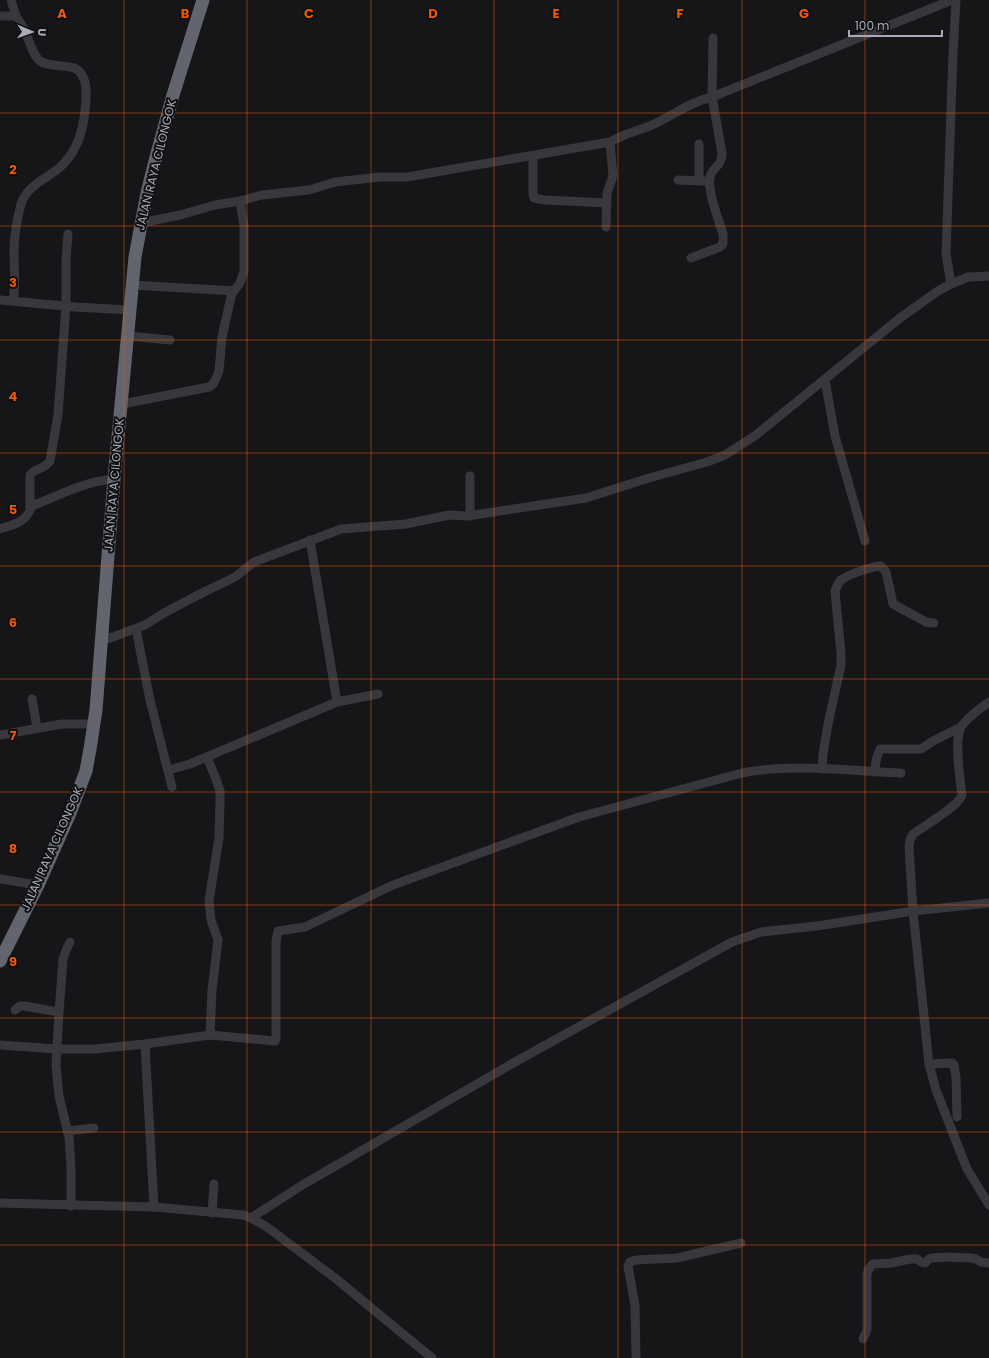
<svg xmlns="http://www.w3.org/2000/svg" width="989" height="1358" font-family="Poppins,sans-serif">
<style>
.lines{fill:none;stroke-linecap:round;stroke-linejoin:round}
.minor{stroke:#37373d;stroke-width:9}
.highway{stroke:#62656e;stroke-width:13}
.grid{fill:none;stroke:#e8590c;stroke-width:1;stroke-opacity:0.55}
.labels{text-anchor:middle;stroke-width:4;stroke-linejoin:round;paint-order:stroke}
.street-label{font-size:12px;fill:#a7acb8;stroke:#111113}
.grid-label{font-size:13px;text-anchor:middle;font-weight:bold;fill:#e8590c;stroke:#111113;stroke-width:4;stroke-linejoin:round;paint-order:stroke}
</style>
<rect width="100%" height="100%" fill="#161618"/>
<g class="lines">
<g class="minor">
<path d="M 11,0 L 16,16"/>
<path d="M 0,16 L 16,16 C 18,21 22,24 24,29 C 28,37 33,56 40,61 C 53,70 76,60 83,77 C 88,86 86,100 85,110 C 83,133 76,154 58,169 C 44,180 27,186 21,204 C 17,219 14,237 14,252 C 14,269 16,284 13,301"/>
<path d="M 533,156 L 533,195 L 534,198 L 545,200 L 607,203"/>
<path d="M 678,180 L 704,181"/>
<path d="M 699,180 L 699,144"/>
<path d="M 141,223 L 180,215 L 215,205 L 240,201 L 262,195 L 309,190 L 335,182 L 380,177 L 407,177 L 610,142 C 623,134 637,131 650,126 C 671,117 689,102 712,97 L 952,0"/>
<path d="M 606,227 L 607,193 L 613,176 L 610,142"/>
<path d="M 691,258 L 720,247 L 723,244 L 723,234 C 719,221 707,191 710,177 C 712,167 722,167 722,153 L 712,97 L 713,38"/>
<path d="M 951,284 L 946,254 L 953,53 L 956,0"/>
<path d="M 133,285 L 234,291"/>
<path d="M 0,300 L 75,307 L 130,310"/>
<path d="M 128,336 L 170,340"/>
<path d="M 825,380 L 835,436 L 865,541"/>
<path d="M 122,404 L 209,387 L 214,383 L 219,371 L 222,337 L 231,297 L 233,292 L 240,283 L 244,271 L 244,226 L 240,201"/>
<path d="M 470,476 L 470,516"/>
<path d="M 30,507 C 57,496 85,481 114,479"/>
<path d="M 0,529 C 11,525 25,523 30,510 L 30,475 C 35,468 45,469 50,461 L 58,415 L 66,306 L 66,261 L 68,234"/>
<path d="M 310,540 L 337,702"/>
<path d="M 136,629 L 150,700 L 172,787"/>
<path d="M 102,641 L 145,625 L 164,613 L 200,594 L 235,577 L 254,562 L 341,529 L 406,524 L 449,515 L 467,516 L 586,498 L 649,478 L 707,462 L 725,455 L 756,435 L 900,318 L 938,291 L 951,284 L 968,277 L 989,276"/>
<path d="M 32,699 L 37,728"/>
<path d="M 989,702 C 980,709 967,717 961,727 C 954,740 960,780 962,795 C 958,807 924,826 913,834 L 910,840 L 909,847 L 913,911 L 929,1064 L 936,1090 L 967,1169 L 989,1205"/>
<path d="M 0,735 L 62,724 L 93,724"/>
<path d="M 207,757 L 216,779 L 220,791 L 220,800 L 219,838 L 209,901 L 211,920 L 218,940 L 212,990 L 210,1035"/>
<path d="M 822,769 L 823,754 L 828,724 L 841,665 L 841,653 L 835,591 C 837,586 838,583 841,580 C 847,575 873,566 881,566 L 886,572 L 893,604 L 926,622 L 934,623"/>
<path d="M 169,770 L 190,764 L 337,702 L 378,694"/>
<path d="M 874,772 L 877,757 L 880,749 L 921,749 L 933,741 L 961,727"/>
<path d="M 0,879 L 38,885"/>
<path d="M 15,1010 L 20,1006 L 24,1006 L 59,1012 L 56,1065 L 59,1096 L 69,1137 L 71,1168 L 71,1206"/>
<path d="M 59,1012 L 63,959 L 67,948 L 70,942"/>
<path d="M 0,1045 L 57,1049 L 95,1049 L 145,1044 L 210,1035 L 275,1041 L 276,1038 L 276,941 L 278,931 L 305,927 L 393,885 L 579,817 L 742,773 C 794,763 848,771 901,773"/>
<path d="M 929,1064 L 952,1063 L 954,1065 L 956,1077 L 957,1117"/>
<path d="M 67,1131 L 94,1128"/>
<path d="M 0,1203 L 154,1207 L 145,1044"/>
<path d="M 154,1207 L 243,1215 L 251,1218 L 267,1227 L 335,1278 L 432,1358"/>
<path d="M 212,1213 L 214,1184"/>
<path d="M 251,1218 L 304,1184 L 515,1062 L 732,942 L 761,932 L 817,926 L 913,911 L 989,903"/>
<path d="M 863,1339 L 867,1330 L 867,1275 L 868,1270 L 873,1264 L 891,1263 L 910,1259 L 917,1259 L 921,1262 L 925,1263 L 929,1259 L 932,1258 L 946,1257 L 971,1258 L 976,1259 L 981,1262 L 989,1263"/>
<path d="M 636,1358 L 635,1306 L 628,1266 L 630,1262 L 636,1260 L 677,1258 L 741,1243"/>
</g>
<path class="highway" d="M 0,961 L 38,885 L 70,813 L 86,771 L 90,749 L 96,710 L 114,479 L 135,257 L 147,193 L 155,161 L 173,95 L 203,0"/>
</g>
<path class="grid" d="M 124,0 L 124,1358M 247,0 L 247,1358M 371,0 L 371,1358M 494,0 L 494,1358M 618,0 L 618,1358M 742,0 L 742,1358M 865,0 L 865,1358M 0,113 L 989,113M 0,226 L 989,226M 0,340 L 989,340M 0,453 L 989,453M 0,566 L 989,566M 0,679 L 989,679M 0,792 L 989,792M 0,905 L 989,905M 0,1018 L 989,1018M 0,1132 L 989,1132M 0,1245 L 989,1245"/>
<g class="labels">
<g class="street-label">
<text transform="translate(156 165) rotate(-76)" y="4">JALAN RAYA CILONGOK</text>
<text transform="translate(114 485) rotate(-85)" y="4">JALAN RAYA CILONGOK</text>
<text transform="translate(52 849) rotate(-66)" y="4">JALAN RAYA CILONGOK</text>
</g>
</g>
<g class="grid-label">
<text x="62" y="18">A</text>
<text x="185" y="18">B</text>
<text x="309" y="18">C</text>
<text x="433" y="18">D</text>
<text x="556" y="18">E</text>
<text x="680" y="18">F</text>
<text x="804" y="18">G</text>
<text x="13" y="174">2</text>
<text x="13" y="287">3</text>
<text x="13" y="401">4</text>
<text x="13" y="514">5</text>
<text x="13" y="627">6</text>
<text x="13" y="740">7</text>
<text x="13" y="853">8</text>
<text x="13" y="966">9</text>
</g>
<g transform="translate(32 32) rotate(92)" stroke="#111113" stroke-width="3" paint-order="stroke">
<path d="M0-3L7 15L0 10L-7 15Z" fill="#a7acb8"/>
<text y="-6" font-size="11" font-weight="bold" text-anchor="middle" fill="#a7acb8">U</text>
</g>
<path d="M849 30v6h93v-6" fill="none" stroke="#a7acb8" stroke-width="2"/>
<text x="855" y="30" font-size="12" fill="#a7acb8" stroke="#111113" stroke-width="3" paint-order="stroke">100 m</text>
</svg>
